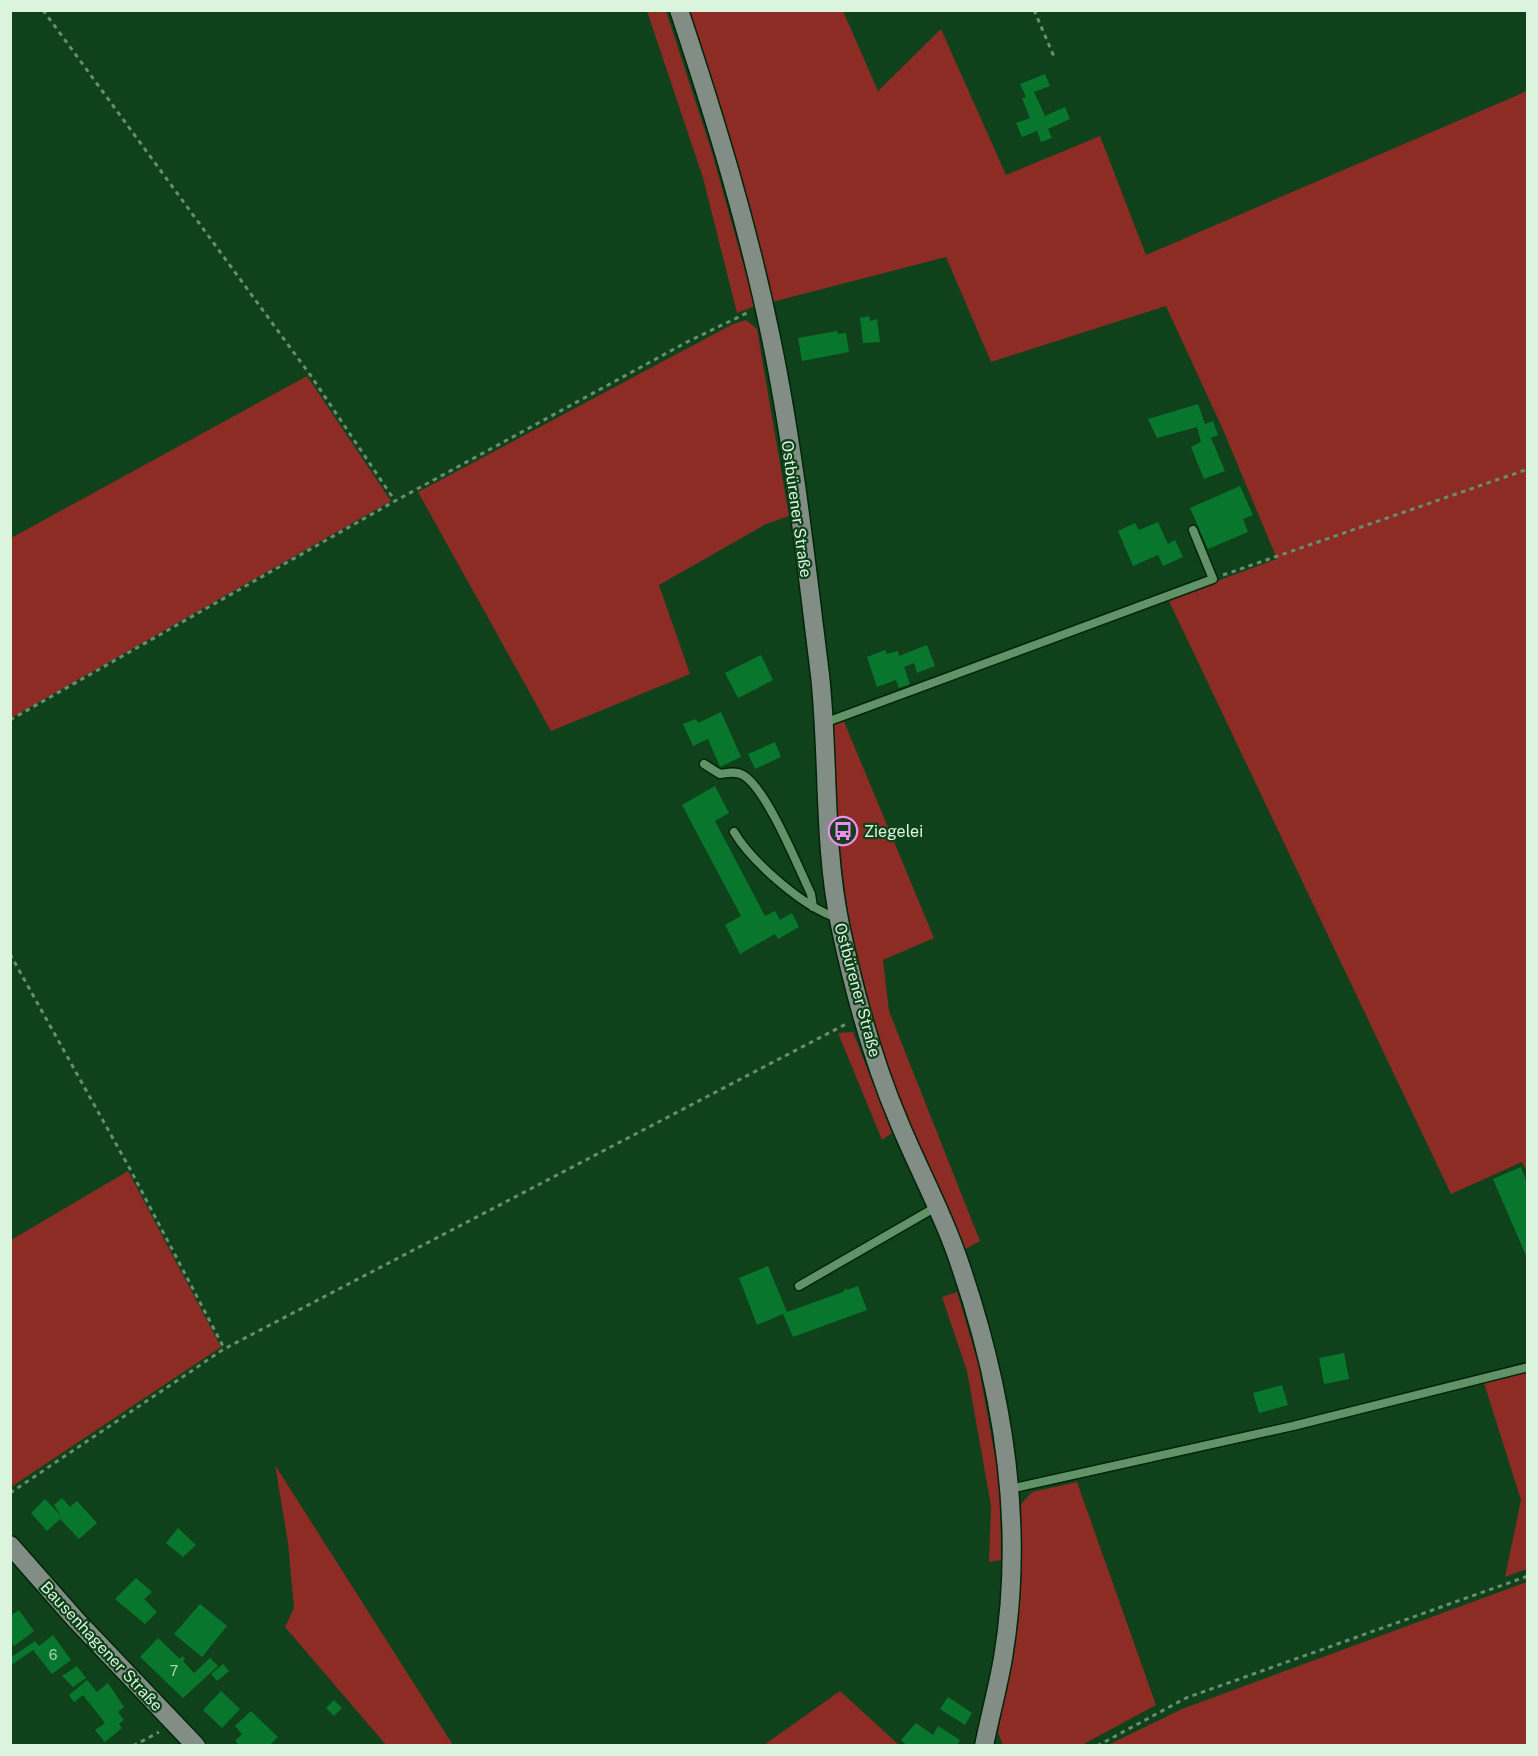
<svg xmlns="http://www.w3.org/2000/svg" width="1538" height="1756" font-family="'Public Sans',sans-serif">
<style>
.green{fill:#8d2b25}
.building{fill:#08772d}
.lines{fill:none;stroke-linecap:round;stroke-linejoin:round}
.lane-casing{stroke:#012508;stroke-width:11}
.secondary-casing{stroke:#012508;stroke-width:21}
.path{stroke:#678e6f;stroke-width:3;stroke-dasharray:4.5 4.5;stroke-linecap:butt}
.lane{stroke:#629368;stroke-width:8}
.secondary{stroke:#818d85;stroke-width:18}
.labels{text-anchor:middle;stroke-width:4.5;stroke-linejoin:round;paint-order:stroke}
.number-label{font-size:14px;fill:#a6d5b1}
.street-label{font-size:16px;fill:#dbf4dd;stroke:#0f411b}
.poi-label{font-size:16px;fill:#dbf4dd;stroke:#0f411b;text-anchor:start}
</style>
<rect width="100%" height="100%" fill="#0f411b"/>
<g class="green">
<path d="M 647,11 L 666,11 L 711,149 L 755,306 L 737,313 L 703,178 Z"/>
<path d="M 688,11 L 843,11 L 878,91 L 941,29 L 1006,175 L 1100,136 L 1146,255 L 1527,91 L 1527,1172 L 1522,1162 L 1451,1194 L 1168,599 L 1277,559 L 1224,432 L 1166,306 L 991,362 L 946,257 L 772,302 L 729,139 Z"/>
<path d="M 746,320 L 757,329 L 789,516 L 766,524 L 659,585 L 690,674 L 551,731 L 418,492 L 733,324 Z"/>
<path d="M 307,376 L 391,501 L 11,718 L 11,538 Z"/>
<path d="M 843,719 L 934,938 L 883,960 L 889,1011 L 980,1241 L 964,1250 C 931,1172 892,1094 869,1013 C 843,920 838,821 827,725 Z"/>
<path d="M 853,1032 L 892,1133 L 882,1140 L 838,1033 Z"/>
<path d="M 128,1171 L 221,1347 L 11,1487 L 11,1240 Z"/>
<path d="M 957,1292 L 978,1363 L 1000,1484 L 1001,1560 L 989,1562 L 991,1506 L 967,1371 L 942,1297 Z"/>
<path d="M 1527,1369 L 1527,1569 L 1505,1577 L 1521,1500 L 1483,1380 Z"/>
<path d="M 275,1465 L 453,1745 L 386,1745 L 285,1627 L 294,1608 L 288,1543 Z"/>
<path d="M 1077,1482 L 1156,1705 L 1082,1745 L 1003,1745 L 998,1733 L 1018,1608 L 1021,1504 L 1032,1492 Z"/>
<path d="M 1527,1582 L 1527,1745 L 1108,1745 L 1182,1709 Z"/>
<path d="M 840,1691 L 899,1745 L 764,1745 Z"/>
</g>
<g class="building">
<path d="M 1045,74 L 1050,86 L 1034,92 L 1045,116 L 1065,107 L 1070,119 L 1048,129 L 1052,138 L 1041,142 L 1037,131 L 1022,137 L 1016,123 L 1030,118 L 1022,98 L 1026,97 L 1020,84 Z"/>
<path d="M 869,316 L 870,321 L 877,319 L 880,342 L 863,343 L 860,318 Z"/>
<path d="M 837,331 L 838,334 L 846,333 L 849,352 L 802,361 L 798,338 Z"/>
<path d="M 1198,404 L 1205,424 L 1213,421 L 1218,435 L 1211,438 L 1225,471 L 1204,479 L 1191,447 L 1201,442 L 1197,427 L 1157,438 L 1148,419 Z"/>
<path d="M 1240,486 L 1253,515 L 1243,519 L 1248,532 L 1208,549 L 1190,508 Z"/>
<path d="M 1158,522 L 1168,544 L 1175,540 L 1183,557 L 1163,566 L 1158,555 L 1133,566 L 1118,531 L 1135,523 L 1139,530 Z"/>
<path d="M 927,645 L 935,666 L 917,673 L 914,663 L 904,667 L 910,684 L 899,688 L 896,680 L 877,687 L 867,657 L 885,650 L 887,654 L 898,651 L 899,656 Z"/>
<path d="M 761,655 L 773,680 L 738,698 L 725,673 Z"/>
<path d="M 721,712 L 741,757 L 720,767 L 708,739 L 693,746 L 683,724 L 696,719 L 698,723 Z"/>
<path d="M 775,742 L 781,757 L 755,769 L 748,754 Z"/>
<path d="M 715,786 L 729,813 L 715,821 L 765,916 L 775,911 L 780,920 L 792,913 L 799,927 L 778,939 L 775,934 L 740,954 L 725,925 L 741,916 L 682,805 Z"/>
<path d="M 1521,1167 L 1527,1183 L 1527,1258 L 1493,1179 Z"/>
<path d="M 768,1266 L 787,1312 L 843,1292 L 846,1288 L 847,1290 L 858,1286 L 867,1310 L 793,1337 L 783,1314 L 757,1325 L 739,1278 Z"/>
<path d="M 1344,1353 L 1349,1379 L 1324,1384 L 1319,1358 Z"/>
<path d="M 1282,1385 L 1288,1405 L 1259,1413 L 1253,1393 Z"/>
<path d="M 62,1498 L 70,1507 L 77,1501 L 97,1523 L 79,1539 L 60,1519 L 47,1531 L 31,1513 L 45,1499 L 61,1516 L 54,1505 Z"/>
<path d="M 178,1528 L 196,1545 L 183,1557 L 166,1543 Z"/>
<path d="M 136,1578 L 152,1592 L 144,1599 L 157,1612 L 145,1624 L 115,1599 Z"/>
<path d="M 200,1604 L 227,1626 L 202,1657 L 174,1634 Z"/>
<path d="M 19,1610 L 34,1631 L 14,1646 L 10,1641 L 10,1616 Z"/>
<path d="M 53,1635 L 71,1660 L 52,1674 L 33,1650 L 10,1666 L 10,1658 L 35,1641 L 39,1646 Z"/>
<path d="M 158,1638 L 180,1659 L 182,1656 L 185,1659 L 183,1661 L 194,1673 L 210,1658 L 218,1666 L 183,1698 L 140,1657 Z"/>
<path d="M 223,1664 L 229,1671 L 217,1681 L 211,1674 Z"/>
<path d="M 77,1666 L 86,1678 L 73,1687 L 62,1676 Z"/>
<path d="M 87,1680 L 97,1692 L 108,1683 L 124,1707 L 118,1712 L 124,1720 L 119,1724 L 122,1728 L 105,1742 L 95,1730 L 105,1723 L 83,1695 L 74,1702 L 69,1695 Z"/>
<path d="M 221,1691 L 240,1709 L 222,1728 L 203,1710 Z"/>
<path d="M 948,1697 L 972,1713 L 965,1725 L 940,1709 Z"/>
<path d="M 334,1700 L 342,1708 L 334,1716 L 326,1708 Z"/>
<path d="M 251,1711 L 278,1737 L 269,1746 L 240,1746 L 235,1741 L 242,1734 L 235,1726 Z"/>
<path d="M 916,1723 L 933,1735 L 938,1726 L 960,1740 L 957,1746 L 907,1746 L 901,1740 Z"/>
</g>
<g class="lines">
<g class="lane-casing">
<g id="lane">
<path d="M 824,723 L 1213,579 L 1193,530"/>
<path d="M 704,764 L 720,774 C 728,773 736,771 743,775 C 767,789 798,867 811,894 L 813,907"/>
<path d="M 734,832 C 752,862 804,908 838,918"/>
<path d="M 799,1286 L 936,1207"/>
<path d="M 1010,1489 L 1293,1426 L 1528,1367"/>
</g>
</g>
<g class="secondary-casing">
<g id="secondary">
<path d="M 679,10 C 715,118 748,226 771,338 C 794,449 806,563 820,675 C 829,757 823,843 840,925 C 854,991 872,1059 899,1122 C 917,1166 940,1208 956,1253 C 1002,1383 1026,1520 1003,1658 C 998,1687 990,1716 984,1746"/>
<path d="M 10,1545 L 76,1620 L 196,1746"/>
</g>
</g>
<g class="path">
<path d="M 43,10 L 311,376 L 395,501"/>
<path d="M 1034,10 L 1055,59"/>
<path d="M 1223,575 L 1528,469"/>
<path d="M 10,720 L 395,501 L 687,342 L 749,312"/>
<path d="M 10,954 L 130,1169 L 224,1348"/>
<path d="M 10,1493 L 224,1349 L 848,1023"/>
<path d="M 133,1746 L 159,1732"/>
<path d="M 1097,1746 L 1186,1698 L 1528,1576"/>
</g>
<use href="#lane" class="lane"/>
<use href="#secondary" class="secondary"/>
</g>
<defs>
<g id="bus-ring" transform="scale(1.5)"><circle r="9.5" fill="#0f411b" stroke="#f38af2" stroke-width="1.5"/><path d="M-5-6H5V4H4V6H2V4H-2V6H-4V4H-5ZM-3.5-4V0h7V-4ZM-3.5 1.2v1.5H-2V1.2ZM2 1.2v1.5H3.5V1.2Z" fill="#f38af2"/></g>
</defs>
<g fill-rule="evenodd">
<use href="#bus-ring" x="843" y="831"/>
</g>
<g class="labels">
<g class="number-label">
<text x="53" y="1660">6</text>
<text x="174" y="1676">7</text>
</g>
<g class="street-label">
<text transform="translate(797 509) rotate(82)" y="6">Ostbürener Straße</text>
<text transform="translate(858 990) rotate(75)" y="6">Ostbürener Straße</text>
<text transform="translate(102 1646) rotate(47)" y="6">Bausenhagener Straße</text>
</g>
<g class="poi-label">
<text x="864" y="837">Ziegelei</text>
</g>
</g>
<rect width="1538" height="1756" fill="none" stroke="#dbf4dd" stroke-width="24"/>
</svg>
